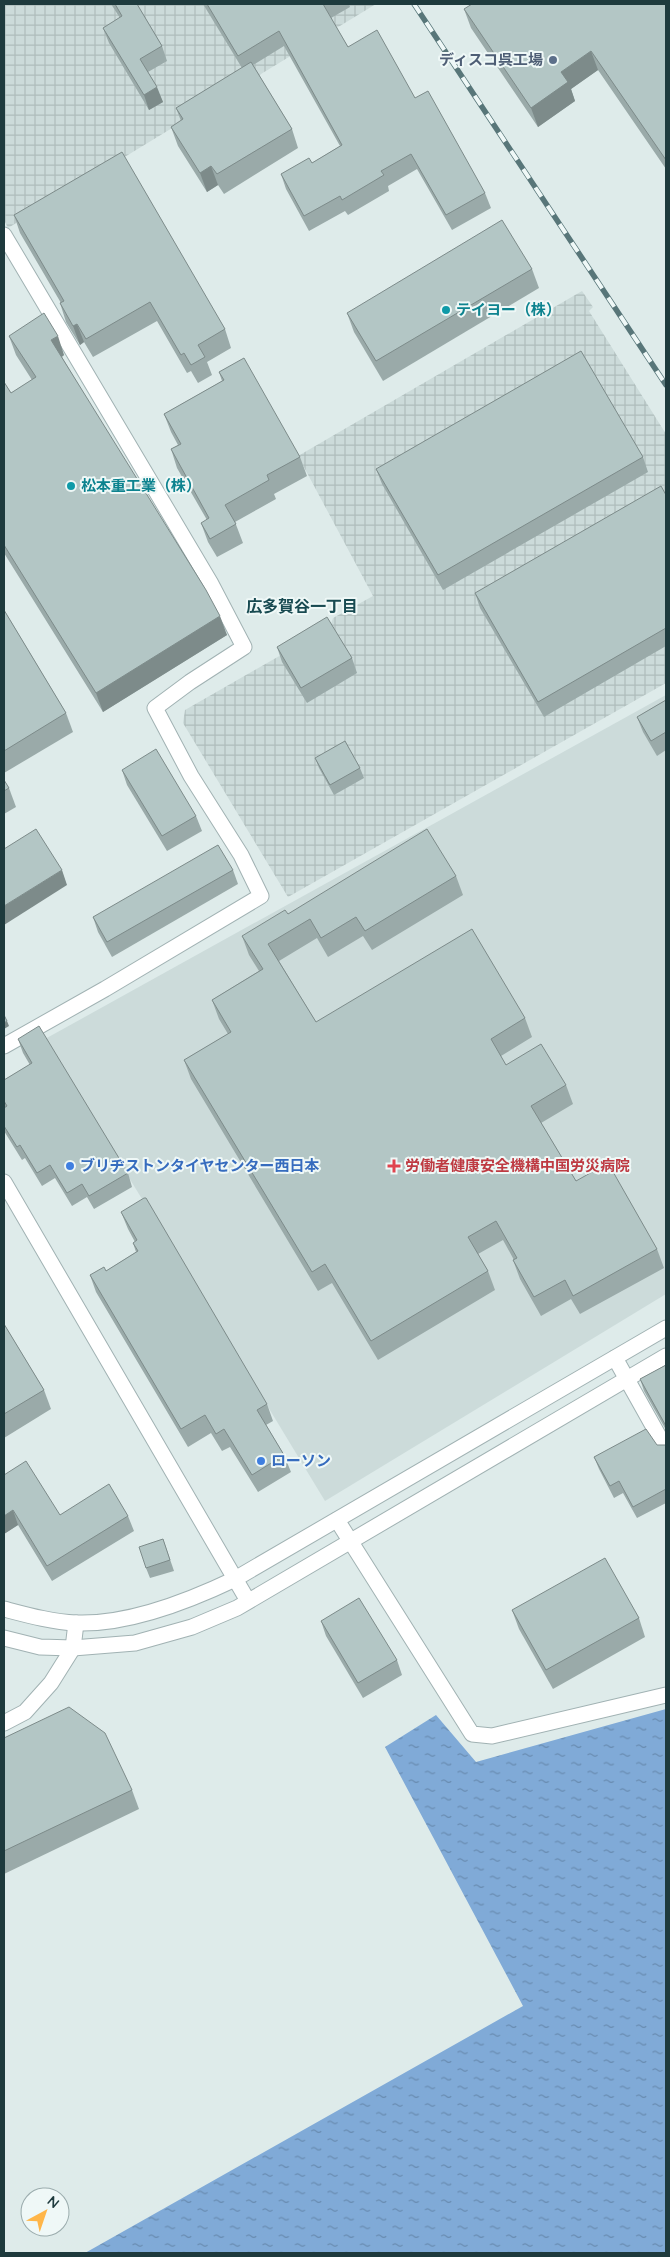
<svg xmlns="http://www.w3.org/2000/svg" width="670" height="2257" font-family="Quicksand,'Noto Sans JP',sans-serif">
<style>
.built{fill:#ccdbda}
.industrial{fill:url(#industrial-grid)}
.water{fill:url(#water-ripples)}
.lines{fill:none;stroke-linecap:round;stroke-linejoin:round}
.minor-casing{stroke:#a1b2b3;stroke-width:17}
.minor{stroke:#fff;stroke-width:15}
.rail-casing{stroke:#587679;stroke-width:5.5}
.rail{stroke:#eff8f7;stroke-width:4;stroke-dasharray:11;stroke-linecap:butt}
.wall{fill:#9aaaa9}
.shaded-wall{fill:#7d8b8a}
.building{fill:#b3c6c5;stroke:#7d8b8a}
.service-dot{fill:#5c6f8a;stroke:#eff8f7;stroke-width:2}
.culture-dot{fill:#0f9aa8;stroke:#eff8f7;stroke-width:2}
.shop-dot{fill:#3f7fe0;stroke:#eff8f7;stroke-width:2}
.health-dot{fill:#e0444e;stroke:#eff8f7;stroke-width:2}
.labels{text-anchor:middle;stroke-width:4;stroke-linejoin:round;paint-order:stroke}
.service-label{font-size:15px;font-weight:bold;fill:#4e5e75;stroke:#eff8f7;text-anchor:end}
.culture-label{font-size:15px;font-weight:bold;fill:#0d838f;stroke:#eff8f7;text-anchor:start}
.shop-label{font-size:15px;font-weight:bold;fill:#366cbe;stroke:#eff8f7;text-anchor:start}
.health-label{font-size:15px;font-weight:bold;fill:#be3a42;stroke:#eff8f7;text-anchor:start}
.neighbourhood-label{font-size:16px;font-weight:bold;fill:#184a51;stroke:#eff8f7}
</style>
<defs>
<pattern id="industrial-grid" width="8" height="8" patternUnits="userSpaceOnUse" patternTransform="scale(1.25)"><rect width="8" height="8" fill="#ccdbda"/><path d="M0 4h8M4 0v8" fill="none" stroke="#afbdbc"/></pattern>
<pattern id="water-ripples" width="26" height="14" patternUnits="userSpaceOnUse" patternTransform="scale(1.25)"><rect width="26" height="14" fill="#80aad7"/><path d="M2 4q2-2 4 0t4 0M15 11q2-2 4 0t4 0" fill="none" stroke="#688bb0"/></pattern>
</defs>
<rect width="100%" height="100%" fill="#deebea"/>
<path class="built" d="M 666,695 L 666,1294 L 325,1501 L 45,1039 Z"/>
<g class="industrial">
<path d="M 4,4 L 376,4 L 8,228 L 4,220 Z"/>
<path d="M 582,291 L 593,307 L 589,311 L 666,434 L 666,683 L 288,897 L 183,723 L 185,710 L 330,627 L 333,618 L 373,596 L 298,456 Z"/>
</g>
<path class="water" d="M 666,1709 L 666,2253 L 85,2253 L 523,2006 L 385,1747 L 436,1715 L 476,1762 Z"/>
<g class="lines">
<g class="minor-casing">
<g id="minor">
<path d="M 4,235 L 210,582 L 244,647 L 190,682 L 155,708 L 191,776 L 241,855 L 261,896 L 105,989 L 4,1046"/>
<path d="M 4,1182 L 248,1601"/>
<path d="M 615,1358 L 666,1449"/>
<path d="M 337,1520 L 472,1734 L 492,1736 L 666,1695"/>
<path d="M 4,1609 C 27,1615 52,1622 76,1623 C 127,1625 189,1601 235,1579 L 666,1328"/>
<path d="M 4,1638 L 40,1647 L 73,1648 L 135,1643 L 192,1627 L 237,1608 L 666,1356"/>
<path d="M 4,1723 L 25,1712 L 51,1683 L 73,1648 L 76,1623"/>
</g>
</g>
<use href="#minor" class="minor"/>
<g class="rail-casing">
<path id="rail" d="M 414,4 L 666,385"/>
</g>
<use href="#rail" class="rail"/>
</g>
<g class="wall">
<path d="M 111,4 L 137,4 L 162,46 L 167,61 L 148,72 L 163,102 L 149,110 L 109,43 L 103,28 L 120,18 Z"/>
<path d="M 203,4 L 349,4 L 350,7 L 331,18 L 348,47 L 415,98 L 485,193 L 491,208 L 452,230 L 417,169 L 388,186 L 389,191 L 348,215 L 345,211 L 309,231 L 286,189 L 281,174 L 312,163 L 340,146 L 284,46 L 253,65 L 292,129 L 298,148 L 224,194 L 218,185 L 207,192 L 178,146 L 171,127 L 181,121 L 176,108 L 242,68 Z"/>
<path d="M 666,4 L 666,169 L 598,70 L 571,89 L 575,101 L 538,127 L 471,28 L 464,9 Z"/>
<path d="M 14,215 L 225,329 L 231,348 L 207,362 L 212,375 L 198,383 L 191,371 L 187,373 L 157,321 L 93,357 L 84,342 L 80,345 L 66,322 L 60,303 L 61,303 L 20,233 Z"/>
<path d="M 532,269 L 539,288 L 383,381 L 354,332 L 347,313 Z"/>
<path d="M 9,336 L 64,355 L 62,357 L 227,635 L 103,712 L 4,553 L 4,382 L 11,393 L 32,380 L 16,355 Z"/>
<path d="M 219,372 L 300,457 L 307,476 L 274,494 L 276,499 L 235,522 L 243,543 L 217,557 L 208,542 L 201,523 L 207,520 L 177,468 L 171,449 L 178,445 L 171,432 L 164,414 L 222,381 Z"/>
<path d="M 643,457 L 648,472 L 443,590 L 382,484 L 376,469 Z"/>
<path d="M 666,495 L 666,646 L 544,717 L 480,608 L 475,593 Z"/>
<path d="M 4,610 L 66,713 L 73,732 L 4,773 Z"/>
<path d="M 277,647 L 352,658 L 357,673 L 307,703 L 282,662 Z"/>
<path d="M 666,700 L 666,750 L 657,756 L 643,732 L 637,717 Z"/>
<path d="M 315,758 L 360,768 L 364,778 L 334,795 L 319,768 Z"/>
<path d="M 122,770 L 196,816 L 202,831 L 167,851 L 127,785 Z"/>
<path d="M 4,780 L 9,788 L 16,807 L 4,814 Z"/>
<path d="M 233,870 L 238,884 L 112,957 L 98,932 L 93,917 Z"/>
<path d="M 456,876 L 463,895 L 372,950 L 363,936 L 328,957 L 317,938 L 279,961 L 316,1022 L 525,1018 L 532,1037 L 501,1056 L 506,1065 L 566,1085 L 573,1104 L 541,1123 L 576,1181 L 657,1249 L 664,1268 L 580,1314 L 571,1299 L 541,1316 L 520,1279 L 513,1260 L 514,1260 L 503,1240 L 478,1254 L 488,1271 L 495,1290 L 378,1360 L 332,1283 L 318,1291 L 191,1079 L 184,1060 L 228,1034 L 219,1019 L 212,1000 L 259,971 L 249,955 L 242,936 L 288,914 Z"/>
<path d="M 18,1039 L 128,1173 L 132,1187 L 94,1209 L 87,1197 L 72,1206 L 55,1178 L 42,1186 L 25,1158 L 22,1160 L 4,1131 L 4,1108 L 5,1107 L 4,1106 L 4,1080 L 30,1065 L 23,1053 Z"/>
<path d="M 121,1212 L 267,1404 L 273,1421 L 266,1425 L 284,1455 L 291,1472 L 258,1492 L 230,1447 L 222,1451 L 211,1433 L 188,1447 L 96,1292 L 90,1275 L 106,1271 L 136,1252 L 133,1243 L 135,1242 L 128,1229 Z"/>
<path d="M 4,1324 L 44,1390 L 51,1409 L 4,1438 Z"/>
<path d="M 666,1365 L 666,1430 L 644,1391 L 640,1379 Z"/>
<path d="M 657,1445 L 666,1445 L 666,1503 L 637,1518 L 623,1493 L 614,1498 L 599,1469 L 594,1457 Z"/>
<path d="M 4,1475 L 60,1515 L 128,1516 L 134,1531 L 52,1581 L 18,1525 L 4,1534 Z"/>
<path d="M 163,1539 L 174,1571 L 150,1578 L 146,1568 Z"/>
<path d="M 512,1610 L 639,1618 L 645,1637 L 553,1689 L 519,1629 Z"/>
<path d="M 321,1621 L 397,1660 L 402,1675 L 363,1698 L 326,1636 Z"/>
<path d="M 4,1738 L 132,1790 L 139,1809 L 4,1874 Z"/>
</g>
<g class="shaded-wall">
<path d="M 591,51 L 598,70 L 571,89 L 575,101 L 538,127 L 531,108 L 561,72 Z"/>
<path d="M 157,87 L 163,102 L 149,110 L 144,95 Z"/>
<path d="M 211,166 L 218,185 L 207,192 L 200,173 Z"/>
<path d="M 77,324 L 84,342 L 80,345 L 73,326 Z"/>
<path d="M 58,336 L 64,355 L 58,359 L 51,340 Z"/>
<path d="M 220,616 L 227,635 L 103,712 L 96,693 Z"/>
<path d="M 62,870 L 67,885 L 4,925 L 4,906 Z"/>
<path d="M 7,1021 L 9,1026 L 4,1029 L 4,1023 Z"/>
<path d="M 13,1510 L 18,1525 L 4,1534 L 4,1516 Z"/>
</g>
<g class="building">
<path d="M 115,4 L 137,4 L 162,46 L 140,59 L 157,87 L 144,95 L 103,28 L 122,16 Z"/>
<path d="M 207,4 L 324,4 L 323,4 L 348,47 L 377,30 L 415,98 L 428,91 L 485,193 L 446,215 L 411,154 L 381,171 L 384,175 L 342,200 L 340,196 L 304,216 L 281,174 L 309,158 L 312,163 L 342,145 L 279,31 L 238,56 Z"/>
<path d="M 472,4 L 666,4 L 666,160 L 591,51 L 561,72 L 568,82 L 531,108 L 464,9 Z"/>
<path d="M 251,62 L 292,129 L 217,174 L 211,166 L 200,173 L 171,127 L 183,119 L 176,108 Z"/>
<path d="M 122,152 L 225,329 L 198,345 L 205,357 L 191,365 L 184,353 L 181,355 L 150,302 L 86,339 L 77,324 L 73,326 L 60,303 L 64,301 L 14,215 Z"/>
<path d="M 502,220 L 532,269 L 376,361 L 347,313 Z"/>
<path d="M 44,313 L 58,336 L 51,340 L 206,590 L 220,616 L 96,693 L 4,545 L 4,382 L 11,393 L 36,377 L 9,336 Z"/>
<path d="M 581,351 L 643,457 L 438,575 L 376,469 Z"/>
<path d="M 244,358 L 300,457 L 267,475 L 269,480 L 225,505 L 236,524 L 210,539 L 201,523 L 209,518 L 171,449 L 181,444 L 164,414 L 224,380 L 219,372 Z"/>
<path d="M 661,486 L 666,495 L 666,628 L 538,702 L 475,593 Z"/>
<path d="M 4,610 L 66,713 L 4,751 Z"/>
<path d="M 327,617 L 352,658 L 301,688 L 277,647 Z"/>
<path d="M 666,700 L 666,732 L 651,741 L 637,717 Z"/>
<path d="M 345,741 L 360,768 L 330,785 L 315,758 Z"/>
<path d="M 156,749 L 196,816 L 162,836 L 122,770 Z"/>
<path d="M 4,780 L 9,788 L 4,791 Z"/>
<path d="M 36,829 L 62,870 L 4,906 L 4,849 Z"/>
<path d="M 427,829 L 456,876 L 365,931 L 356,917 L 321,938 L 310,919 L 268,944 L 316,1022 L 472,929 L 525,1018 L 491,1039 L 506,1065 L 541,1044 L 566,1085 L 531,1106 L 576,1181 L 608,1163 L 657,1249 L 573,1296 L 565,1280 L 534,1297 L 513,1260 L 517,1258 L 496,1221 L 468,1237 L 488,1271 L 371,1341 L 325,1264 L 312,1272 L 184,1060 L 231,1032 L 212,1000 L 263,969 L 242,936 L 285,910 L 288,914 Z"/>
<path d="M 218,845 L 233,870 L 107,942 L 93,917 Z"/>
<path d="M 4,1015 L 7,1021 L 4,1023 Z"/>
<path d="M 39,1026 L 128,1173 L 89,1196 L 82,1184 L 67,1193 L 50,1165 L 37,1173 L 20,1145 L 17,1147 L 4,1126 L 4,1108 L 7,1106 L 4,1101 L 4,1080 L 32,1063 L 18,1039 Z"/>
<path d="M 144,1198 L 146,1198 L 267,1404 L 257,1410 L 284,1455 L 252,1475 L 224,1429 L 216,1434 L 205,1415 L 181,1429 L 90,1275 L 104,1267 L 106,1271 L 138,1251 L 133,1243 L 137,1240 L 121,1212 Z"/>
<path d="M 4,1324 L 44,1390 L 4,1414 Z"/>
<path d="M 666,1365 L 666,1426 L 640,1379 Z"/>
<path d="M 646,1429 L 657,1445 L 666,1445 L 666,1489 L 633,1507 L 619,1481 L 610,1486 L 594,1457 Z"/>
<path d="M 26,1461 L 60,1515 L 109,1484 L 128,1516 L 47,1566 L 13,1510 L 4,1516 L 4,1475 Z"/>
<path d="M 163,1539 L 170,1560 L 146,1568 L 139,1547 Z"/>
<path d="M 605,1558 L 639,1618 L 546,1670 L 512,1610 Z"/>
<path d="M 359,1598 L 397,1660 L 358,1683 L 321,1621 Z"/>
<path d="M 69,1707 L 105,1733 L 132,1790 L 4,1851 L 4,1738 Z"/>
</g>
<circle class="service-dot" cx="553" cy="60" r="5"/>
<g class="culture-dot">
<circle cx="446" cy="310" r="5"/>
<circle cx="71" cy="486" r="5"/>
</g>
<g class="shop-dot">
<circle cx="70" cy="1166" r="5"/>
<circle cx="261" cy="1461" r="5"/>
</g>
<path class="health-dot" d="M391.5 1158.5h5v5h5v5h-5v5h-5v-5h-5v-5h5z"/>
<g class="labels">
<g class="service-label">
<text x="543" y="65">ディスコ呉工場</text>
</g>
<g class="culture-label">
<text x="456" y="315">テイヨー（株）</text>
<text x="81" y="491">松本重工業（株）</text>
</g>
<g class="shop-label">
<text x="80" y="1171">ブリヂストンタイヤセンター西日本</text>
<text x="271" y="1466">ローソン</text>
</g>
<g class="health-label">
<text x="405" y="1171">労働者健康安全機構中国労災病院</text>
</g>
<g class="neighbourhood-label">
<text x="302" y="612">広多賀谷一丁目</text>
</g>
</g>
<rect width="670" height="2257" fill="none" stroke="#1e3a3d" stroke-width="10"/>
<g transform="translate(45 2212) rotate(40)"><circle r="24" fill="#eff8f7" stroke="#9bacad"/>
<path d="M0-4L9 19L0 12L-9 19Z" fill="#ffb649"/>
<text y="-8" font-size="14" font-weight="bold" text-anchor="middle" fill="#1e3a3d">N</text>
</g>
</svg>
